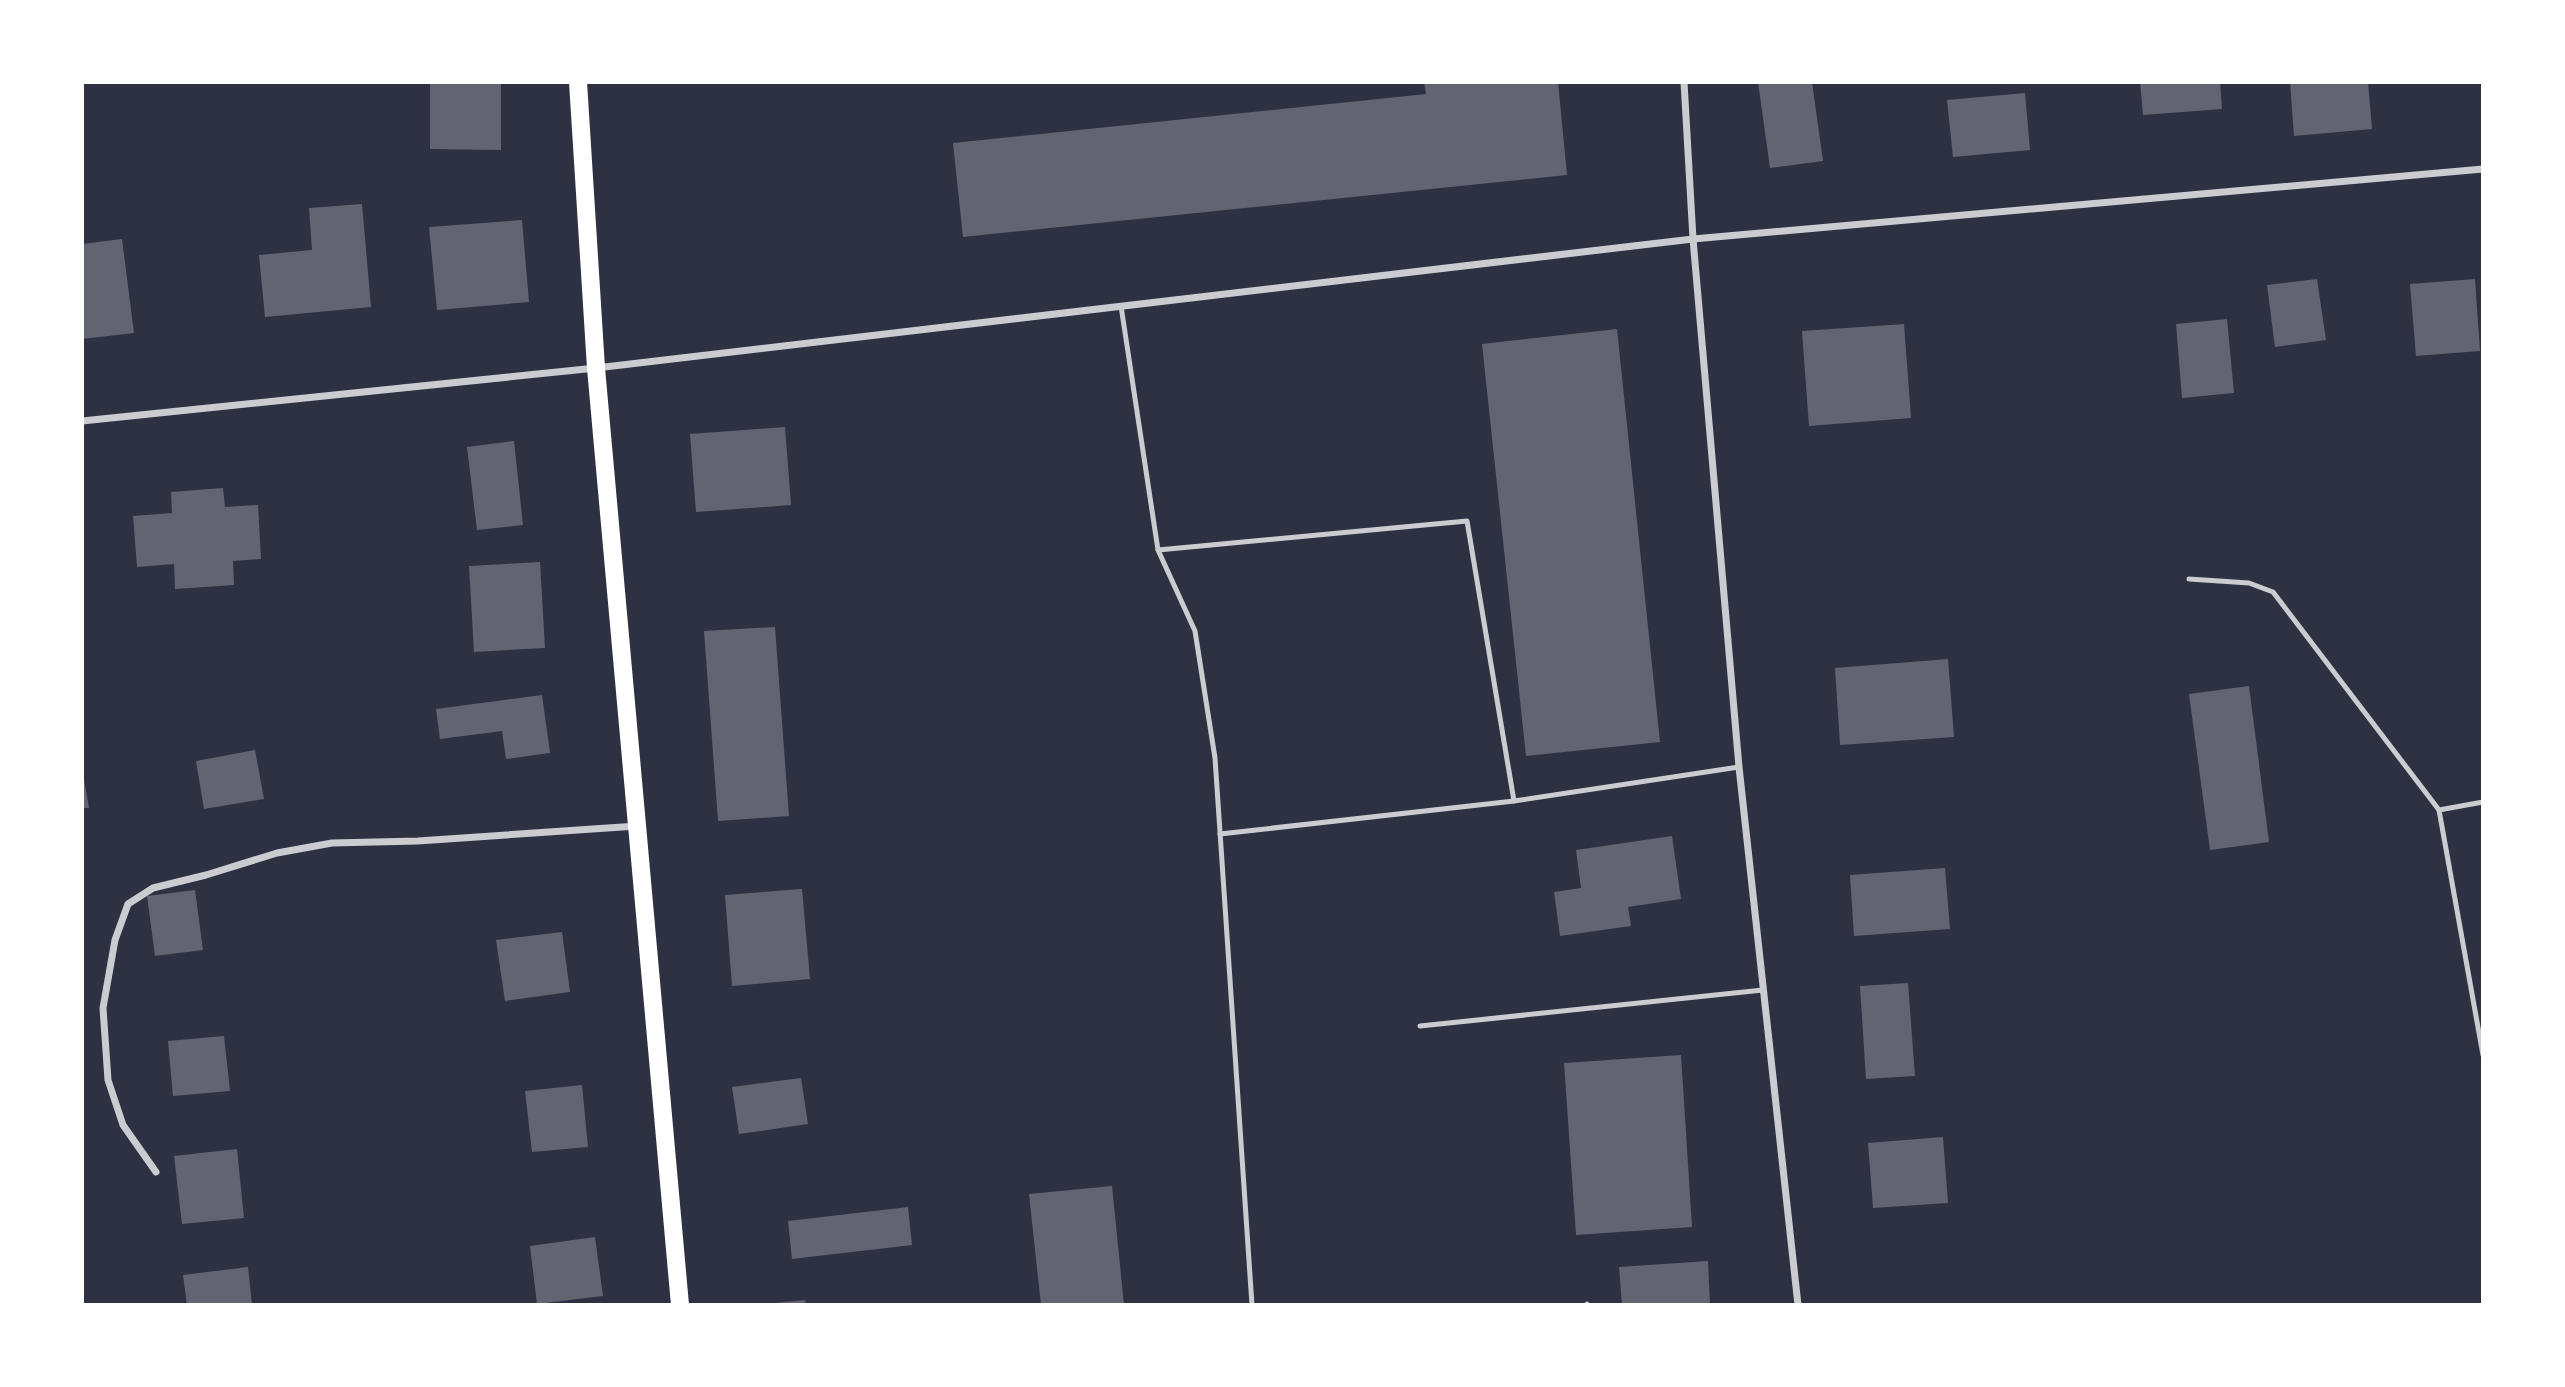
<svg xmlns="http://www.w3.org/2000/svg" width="2565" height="1387" font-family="'DejaVu Sans',sans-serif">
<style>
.building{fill:#626471}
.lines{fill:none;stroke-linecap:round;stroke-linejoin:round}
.service{stroke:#caccd0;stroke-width:5}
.minor{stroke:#caccd0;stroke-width:7}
.primary{stroke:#fff;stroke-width:18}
</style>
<rect width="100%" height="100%" fill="#2d3142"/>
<g class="building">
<path d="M 430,82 L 501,83 L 501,150 L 430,149 Z"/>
<path d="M 1424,82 L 1558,82 L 1567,175 L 963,237 L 953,143 L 1426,94 Z"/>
<path d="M 1758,82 L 1812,82 L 1823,161 L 1770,168 Z"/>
<path d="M 2140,82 L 2220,82 L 2222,109 L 2143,115 Z"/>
<path d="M 2290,82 L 2368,82 L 2372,129 L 2294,136 Z"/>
<path d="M 2025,93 L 2030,150 L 1953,157 L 1947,100 Z"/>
<path d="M 362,204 L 371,307 L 265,317 L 259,255 L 312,250 L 309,208 Z"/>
<path d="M 522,220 L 529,302 L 437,310 L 429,227 Z"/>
<path d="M 122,239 L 134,333 L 82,339 L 82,244 Z"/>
<path d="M 2317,279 L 2326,340 L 2275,347 L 2267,285 Z"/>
<path d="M 2475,279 L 2480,351 L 2416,356 L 2410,284 Z"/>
<path d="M 2227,319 L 2234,393 L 2182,398 L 2176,324 Z"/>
<path d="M 1904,324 L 1911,418 L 1809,426 L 1802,331 Z"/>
<path d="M 1617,329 L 1660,742 L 1526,756 L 1482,344 Z"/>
<path d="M 785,427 L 791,505 L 696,512 L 690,434 Z"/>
<path d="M 514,441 L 523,525 L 477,530 L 467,447 Z"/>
<path d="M 223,488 L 225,507 L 258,505 L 261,559 L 233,561 L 234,585 L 175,589 L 174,564 L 137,567 L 133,516 L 172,513 L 171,492 Z"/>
<path d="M 540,562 L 545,648 L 474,652 L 469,566 Z"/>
<path d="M 775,627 L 789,816 L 718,821 L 704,631 Z"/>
<path d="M 1948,659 L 1954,737 L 1840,745 L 1835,668 Z"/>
<path d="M 2249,686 L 2269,842 L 2210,850 L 2189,694 Z"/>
<path d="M 542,695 L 550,753 L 506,759 L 502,731 L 440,739 L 436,709 Z"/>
<path d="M 255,750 L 264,799 L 204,809 L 196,761 Z"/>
<path d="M 82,768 L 89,808 L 82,808 Z"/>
<path d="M 1672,836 L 1681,899 L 1628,907 L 1631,926 L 1560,936 L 1554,892 L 1581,888 L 1576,850 Z"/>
<path d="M 1945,868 L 1950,929 L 1854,936 L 1850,875 Z"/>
<path d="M 802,889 L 810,979 L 732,986 L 725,895 Z"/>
<path d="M 195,890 L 203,950 L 155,956 L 147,896 Z"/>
<path d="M 562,932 L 570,992 L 505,1001 L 496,940 Z"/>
<path d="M 1908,983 L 1915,1076 L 1866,1079 L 1860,986 Z"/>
<path d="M 224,1036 L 230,1091 L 173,1096 L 168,1041 Z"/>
<path d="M 1681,1055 L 1692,1227 L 1576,1235 L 1564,1063 Z"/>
<path d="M 801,1078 L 808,1124 L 739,1134 L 732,1087 Z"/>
<path d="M 582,1085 L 588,1147 L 532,1152 L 525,1091 Z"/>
<path d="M 1943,1137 L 1948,1203 L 1873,1208 L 1868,1143 Z"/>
<path d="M 237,1149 L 244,1218 L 182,1224 L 174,1156 Z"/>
<path d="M 1112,1186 L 1124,1305 L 1041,1305 L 1029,1194 Z"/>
<path d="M 908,1207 L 912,1245 L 792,1259 L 788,1221 Z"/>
<path d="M 595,1237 L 603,1296 L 537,1304 L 530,1246 Z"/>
<path d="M 1708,1261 L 1710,1305 L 1622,1305 L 1619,1267 Z"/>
<path d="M 248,1267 L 252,1305 L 187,1305 L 183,1275 Z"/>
<path d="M 805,1300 L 806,1305 L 774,1305 L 774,1303 Z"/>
</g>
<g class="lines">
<g class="service">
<path d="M 1121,306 L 1158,550 L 1467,521 L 1514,801 L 1739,767"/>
<path d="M 1158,550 L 1195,631 L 1215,758 L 1252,1305"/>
<path d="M 2189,579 L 2249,583 L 2273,592 L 2439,810"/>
<path d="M 2483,802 L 2439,810 L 2483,1055"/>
<path d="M 1220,834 L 1514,801"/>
<path d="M 1420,1026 L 1763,990"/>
<path d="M 1587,1304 L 1587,1305"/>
</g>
<g class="minor">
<path d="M 1684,82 L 1693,239 L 1739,767 L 1798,1305"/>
<path d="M 82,421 L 596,368 L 1693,239 L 2483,169"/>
<path d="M 156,1172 L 123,1125 L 108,1080 L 103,1008 L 115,940 L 128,904 L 153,888 L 206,875 L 277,853 L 332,843 L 418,841 L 637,826"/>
</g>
<path class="primary" d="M 578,82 L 596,368 L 680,1305"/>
</g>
<rect width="2565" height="1387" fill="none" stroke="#ffffff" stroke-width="168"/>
</svg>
